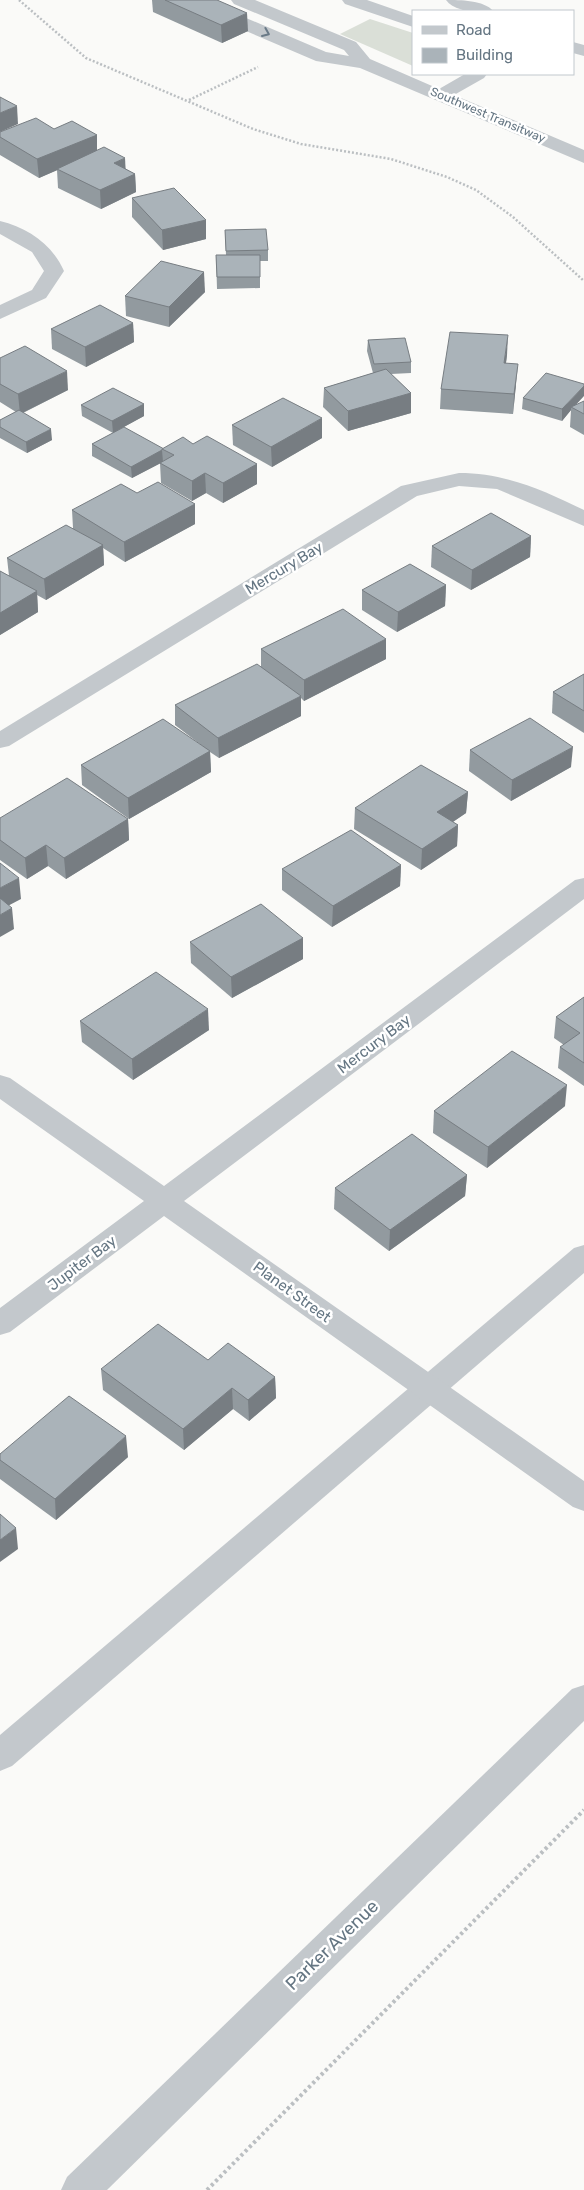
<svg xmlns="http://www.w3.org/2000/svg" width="584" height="2190" font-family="Rubik,sans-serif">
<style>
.green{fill:#dadfd7}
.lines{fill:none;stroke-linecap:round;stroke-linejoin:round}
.path-far1{stroke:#bbbfc2;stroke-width:2.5;stroke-dasharray:2 2;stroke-linecap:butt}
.path{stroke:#bbbfc2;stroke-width:4;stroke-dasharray:3 3;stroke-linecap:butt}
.service{fill:#c3c8cc;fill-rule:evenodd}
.minor{fill:#c3c8cc;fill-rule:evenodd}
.wall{fill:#929a9f}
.shaded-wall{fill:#777d82}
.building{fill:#aab3b9;stroke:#777d82}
.oneway{stroke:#6a7a87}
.labels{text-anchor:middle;stroke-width:5;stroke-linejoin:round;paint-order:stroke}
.far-street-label{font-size:12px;fill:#657683;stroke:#fff}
.street-label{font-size:15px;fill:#657683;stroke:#fff}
.near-street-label{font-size:18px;fill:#657683;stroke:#fff}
</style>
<rect width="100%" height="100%" fill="#fafaf8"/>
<path class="green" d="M 370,19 L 413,33 L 413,66 L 340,34 Z"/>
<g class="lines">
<g class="path-far1">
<path d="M 19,0 L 86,58 L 253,129 L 301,144 L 391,159 L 447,177 L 476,190 L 513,217 L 584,281"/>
<path d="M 189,100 L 258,67"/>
</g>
<path class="path" d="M 207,2190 L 584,1810"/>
<g class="service">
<path d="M 180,0 L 204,0 L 326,52 L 349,56 L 344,50 L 234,4 L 231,0 L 255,0 L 356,42 L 370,59 L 439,89 L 465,74 L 487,74 L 484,78 L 454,95 L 584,150 L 584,163 L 360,68 L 316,61 L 183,4 Z"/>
<path d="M 342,0 L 367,0 L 413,16 L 413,27 L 345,4 Z"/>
<path d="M 446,0 C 460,0 484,0 493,11 C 479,12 455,13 446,0 Z"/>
<path d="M 573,42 L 584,45 L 584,56 L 573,53 Z"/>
<path d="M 584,1245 L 584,1273 L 12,1766 L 0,1771 L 0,1735 L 574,1248 Z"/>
</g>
<g class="minor">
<path d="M 0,221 C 28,228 52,244 64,271 L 46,298 L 0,319 L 0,305 L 32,290 L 44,271 L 32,252 L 0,234 Z"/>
<path d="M 459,473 C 505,473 543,490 584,510 L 584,526 L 497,489 L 459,486 L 417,496 L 9,746 L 0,748 L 0,731 L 401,486 Z"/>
<path d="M 584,878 L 584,899 L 184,1201 L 584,1481 L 584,1511 L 573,1507 L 164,1216 L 10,1332 L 0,1335 L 0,1308 L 144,1201 L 0,1099 L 0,1075 L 10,1078 L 164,1186 L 575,880 Z"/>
<path d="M 584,1685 L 584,1721 L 107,2190 L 61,2190 L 67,2177 L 572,1689 Z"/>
</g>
</g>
<g class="wall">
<path d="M 152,0 L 217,0 L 248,31 L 222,43 L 153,12 Z"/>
<path d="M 54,129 L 97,135 L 97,151 L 126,169 L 135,174 L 136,192 L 101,209 L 58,188 L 57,170 L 39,178 L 0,155 L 0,132 Z"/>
<path d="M 132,198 L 206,220 L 206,239 L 163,250 L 132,217 Z"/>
<path d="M 225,230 L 268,250 L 268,261 L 260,261 L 260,288 L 217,289 L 216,255 L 226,255 Z"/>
<path d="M 205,292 L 169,327 L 126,316 L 125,296 Z"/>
<path d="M 133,323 L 134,342 L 86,367 L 52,349 L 51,329 Z"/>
<path d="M 368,340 L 411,362 L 411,373 L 391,374 L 411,393 L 411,413 L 348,431 L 323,407 L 324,388 L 373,373 L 367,351 Z"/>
<path d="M 507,355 L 506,363 L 516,384 L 513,414 L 440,409 L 441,389 Z"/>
<path d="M 0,358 L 68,390 L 23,413 L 52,440 L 27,453 L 0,438 L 0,420 L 16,412 L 0,402 Z"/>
<path d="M 523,398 L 576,405 L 584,414 L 584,435 L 570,427 L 571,410 L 562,421 L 522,409 Z"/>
<path d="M 144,404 L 144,416 L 118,430 L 162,449 L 193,444 L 257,464 L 257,484 L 223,503 L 206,493 L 192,501 L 161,483 L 160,463 L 132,478 L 92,456 L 92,444 L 113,433 L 82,416 L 81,405 Z"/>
<path d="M 232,425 L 322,438 L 272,467 L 233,445 Z"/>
<path d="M 137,493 L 195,504 L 195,524 L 125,562 L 103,548 L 104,565 L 46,600 L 37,595 L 38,612 L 0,635 L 0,571 L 9,576 L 7,558 L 73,528 L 72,510 Z"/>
<path d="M 531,536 L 530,557 L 471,590 L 431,567 L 432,546 Z"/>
<path d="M 446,585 L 445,606 L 397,632 L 362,610 L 362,590 Z"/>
<path d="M 386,639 L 386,659 L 304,701 L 301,698 L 301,716 L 219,758 L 210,752 L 211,772 L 129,819 L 82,785 L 81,765 L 205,748 L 175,725 L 175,705 L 261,667 L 261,649 Z"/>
<path d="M 584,674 L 584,733 L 552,713 L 553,692 Z"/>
<path d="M 470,750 L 571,767 L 511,801 L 469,771 Z"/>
<path d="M 468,792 L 466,813 L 453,822 L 458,825 L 457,846 L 421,870 L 354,829 L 355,808 Z"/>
<path d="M 0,818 L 128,819 L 129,840 L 66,879 L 48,866 L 27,879 L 0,860 Z"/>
<path d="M 401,865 L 400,886 L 332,927 L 282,890 L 282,869 Z"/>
<path d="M 303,938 L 303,959 L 232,998 L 191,963 L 190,942 Z"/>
<path d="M 584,997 L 584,1086 L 558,1068 L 560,1047 L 564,1045 L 554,1038 L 556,1017 Z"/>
<path d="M 80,1021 L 209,1030 L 133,1080 L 82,1042 Z"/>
<path d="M 565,1106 L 487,1168 L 433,1133 L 434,1111 Z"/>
<path d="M 467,1175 L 465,1196 L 389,1251 L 334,1209 L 335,1188 Z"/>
<path d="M 208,1360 L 275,1377 L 276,1398 L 249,1421 L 233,1409 L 184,1450 L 103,1390 L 101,1369 Z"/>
<path d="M 0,1454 L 128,1457 L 56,1520 L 0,1479 Z"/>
</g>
<g class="shaded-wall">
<path d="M 247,13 L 248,31 L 222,43 L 221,25 Z"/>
<path d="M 17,106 L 18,124 L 0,132 L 0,113 Z"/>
<path d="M 97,135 L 97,153 L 39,178 L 37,159 Z"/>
<path d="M 125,158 L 126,176 L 114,163 Z"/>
<path d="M 135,174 L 136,192 L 101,209 L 100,190 Z"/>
<path d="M 206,220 L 206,239 L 163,250 L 162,230 Z"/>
<path d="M 204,272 L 205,292 L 169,327 L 169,307 Z"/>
<path d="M 133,323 L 134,342 L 86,367 L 85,347 Z"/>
<path d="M 508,335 L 507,355 L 503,383 L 504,363 Z"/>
<path d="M 518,364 L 513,414 L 514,394 Z"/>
<path d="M 67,371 L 68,390 L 20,414 L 18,394 Z"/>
<path d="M 584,386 L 584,396 L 573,408 L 571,407 L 571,410 L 562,421 L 562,409 Z"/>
<path d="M 411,393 L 411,413 L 348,431 L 348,411 Z"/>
<path d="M 144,404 L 144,416 L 113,433 L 112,421 Z"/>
<path d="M 322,418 L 322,438 L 272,467 L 271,447 Z"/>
<path d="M 51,429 L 52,440 L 27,453 L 26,442 Z"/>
<path d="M 162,450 L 163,462 L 132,478 L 131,467 Z"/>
<path d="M 257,464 L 257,484 L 223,503 L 223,483 Z"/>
<path d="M 205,473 L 206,493 L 192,501 L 192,481 Z"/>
<path d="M 195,504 L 195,524 L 125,562 L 124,542 Z"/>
<path d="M 531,536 L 530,557 L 471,590 L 472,570 Z"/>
<path d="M 103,545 L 104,565 L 46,600 L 44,579 Z"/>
<path d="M 446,585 L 445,606 L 397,632 L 398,612 Z"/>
<path d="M 37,591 L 38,612 L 0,635 L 0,613 Z"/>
<path d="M 386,639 L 386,659 L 304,701 L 304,680 Z"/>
<path d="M 301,696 L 301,716 L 219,758 L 218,738 Z"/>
<path d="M 573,747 L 571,767 L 511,801 L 512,780 Z"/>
<path d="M 210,751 L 211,772 L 129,819 L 128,798 Z"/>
<path d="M 468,792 L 466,813 L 436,833 L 437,812 Z"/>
<path d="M 128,819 L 129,840 L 66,879 L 64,858 Z"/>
<path d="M 458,825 L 457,846 L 421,870 L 422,849 Z"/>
<path d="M 46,845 L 48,866 L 27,879 L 25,858 Z"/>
<path d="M 401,865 L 400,886 L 332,927 L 333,906 Z"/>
<path d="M 19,878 L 21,899 L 0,910 L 0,888 Z"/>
<path d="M 12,908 L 14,929 L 0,937 L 0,915 Z"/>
<path d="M 303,938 L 303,959 L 232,998 L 231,977 Z"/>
<path d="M 208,1009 L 209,1030 L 133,1080 L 132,1059 Z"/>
<path d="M 567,1085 L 565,1106 L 487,1168 L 488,1147 Z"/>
<path d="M 467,1175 L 465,1196 L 389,1251 L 390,1230 Z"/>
<path d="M 275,1377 L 276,1398 L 249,1421 L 248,1400 Z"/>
<path d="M 232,1388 L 233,1409 L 184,1450 L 183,1429 Z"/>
<path d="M 126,1436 L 128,1457 L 56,1520 L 55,1499 Z"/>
<path d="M 16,1528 L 18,1549 L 0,1562 L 0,1540 Z"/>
</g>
<g class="building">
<path d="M 165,0 L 217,0 L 247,13 L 221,25 Z"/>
<path d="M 0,97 L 17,106 L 0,113 Z"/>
<path d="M 36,118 L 54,129 L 72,121 L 97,135 L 37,159 L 0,137 L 0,132 Z"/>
<path d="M 104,147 L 125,158 L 114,163 L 135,174 L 100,190 L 57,169 Z"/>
<path d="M 174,188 L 206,220 L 162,230 L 132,198 Z"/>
<path d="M 266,229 L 268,250 L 226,251 L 225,230 Z"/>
<path d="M 216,255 L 260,255 L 260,277 L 217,277 Z"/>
<path d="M 161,261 L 204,272 L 169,307 L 125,296 Z"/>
<path d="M 100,305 L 133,323 L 85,347 L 51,329 Z"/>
<path d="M 450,332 L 508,335 L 504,363 L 518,364 L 514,394 L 441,389 Z"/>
<path d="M 405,338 L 411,362 L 374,364 L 368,340 Z"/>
<path d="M 25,346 L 67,371 L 18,394 L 0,384 L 0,358 Z"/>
<path d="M 386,369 L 411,393 L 348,411 L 324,388 Z"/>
<path d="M 546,373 L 584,384 L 584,386 L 562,409 L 523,398 Z"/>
<path d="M 113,388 L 144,404 L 112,421 L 81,405 Z"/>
<path d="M 283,398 L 322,418 L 271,447 L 232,425 Z"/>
<path d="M 584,401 L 584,414 L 571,407 Z"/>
<path d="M 19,410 L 51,429 L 26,442 L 0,427 L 0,420 Z"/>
<path d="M 124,427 L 164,449 L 162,449 L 162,450 L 131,467 L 92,444 Z"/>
<path d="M 207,436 L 257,464 L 223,483 L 205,473 L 192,481 L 160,463 L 174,455 L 162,449 L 183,437 L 193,444 Z"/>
<path d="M 158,482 L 195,504 L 124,542 L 72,510 L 121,484 L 137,493 Z"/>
<path d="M 491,513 L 531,536 L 472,570 L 432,546 Z"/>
<path d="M 66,525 L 103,545 L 44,579 L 7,558 Z"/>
<path d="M 410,564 L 446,585 L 398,612 L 362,590 Z"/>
<path d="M 0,571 L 37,591 L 0,613 Z"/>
<path d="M 343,609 L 386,639 L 304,680 L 261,649 Z"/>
<path d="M 257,664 L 301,696 L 218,738 L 175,705 Z"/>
<path d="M 584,674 L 584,711 L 553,692 Z"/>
<path d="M 530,718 L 573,747 L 512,780 L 470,750 Z"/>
<path d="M 163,719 L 210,751 L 128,798 L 81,765 Z"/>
<path d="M 421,765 L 468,792 L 437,812 L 458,825 L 422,849 L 355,808 Z"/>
<path d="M 67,778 L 128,819 L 64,858 L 46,845 L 25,858 L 0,840 L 0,818 Z"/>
<path d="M 351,830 L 401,865 L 333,906 L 282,869 Z"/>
<path d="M 0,863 L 19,878 L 0,888 Z"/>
<path d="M 0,898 L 12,908 L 0,915 Z"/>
<path d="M 261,904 L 303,938 L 231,977 L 190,942 Z"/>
<path d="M 156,972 L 208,1009 L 132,1059 L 80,1021 Z"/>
<path d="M 584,997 L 584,1063 L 560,1047 L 580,1033 L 556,1017 Z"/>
<path d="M 512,1051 L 567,1085 L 488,1147 L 434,1111 Z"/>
<path d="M 412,1134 L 467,1175 L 390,1230 L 335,1188 Z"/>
<path d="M 158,1324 L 208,1360 L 228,1343 L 275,1377 L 248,1400 L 232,1388 L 183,1429 L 101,1369 Z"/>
<path d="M 69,1396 L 126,1436 L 55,1499 L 0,1460 L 0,1454 Z"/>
<path d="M 0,1514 L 16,1528 L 0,1540 Z"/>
</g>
<defs><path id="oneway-chevron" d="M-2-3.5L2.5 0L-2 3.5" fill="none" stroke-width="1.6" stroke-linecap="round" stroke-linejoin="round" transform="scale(1.25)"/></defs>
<use class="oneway" href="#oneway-chevron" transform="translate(266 33) rotate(23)"/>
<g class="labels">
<g class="far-street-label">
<text transform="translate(488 115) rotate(23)" y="4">Southwest Transitway</text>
</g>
<g class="street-label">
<text transform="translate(284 568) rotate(-31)" y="5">Mercury Bay</text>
<text transform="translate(374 1044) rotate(-37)" y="5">Mercury Bay</text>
<text transform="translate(82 1263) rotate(-37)" y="5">Jupiter Bay</text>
<text transform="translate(292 1292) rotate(36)" y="5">Planet Street</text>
</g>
<g class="near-street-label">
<text transform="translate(332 1945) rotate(-44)" y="6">Parker Avenue</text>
</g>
</g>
<rect x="412" y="10" width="162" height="65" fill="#ffffff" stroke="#c1c8cd"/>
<rect x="422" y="26" width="25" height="8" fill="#c3c8cc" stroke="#c1c8cd"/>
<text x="456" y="35" font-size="15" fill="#657683">Road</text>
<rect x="422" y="48" width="25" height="15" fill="#aab3b9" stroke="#c1c8cd"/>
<text x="456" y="60" font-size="15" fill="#657683">Building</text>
</svg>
